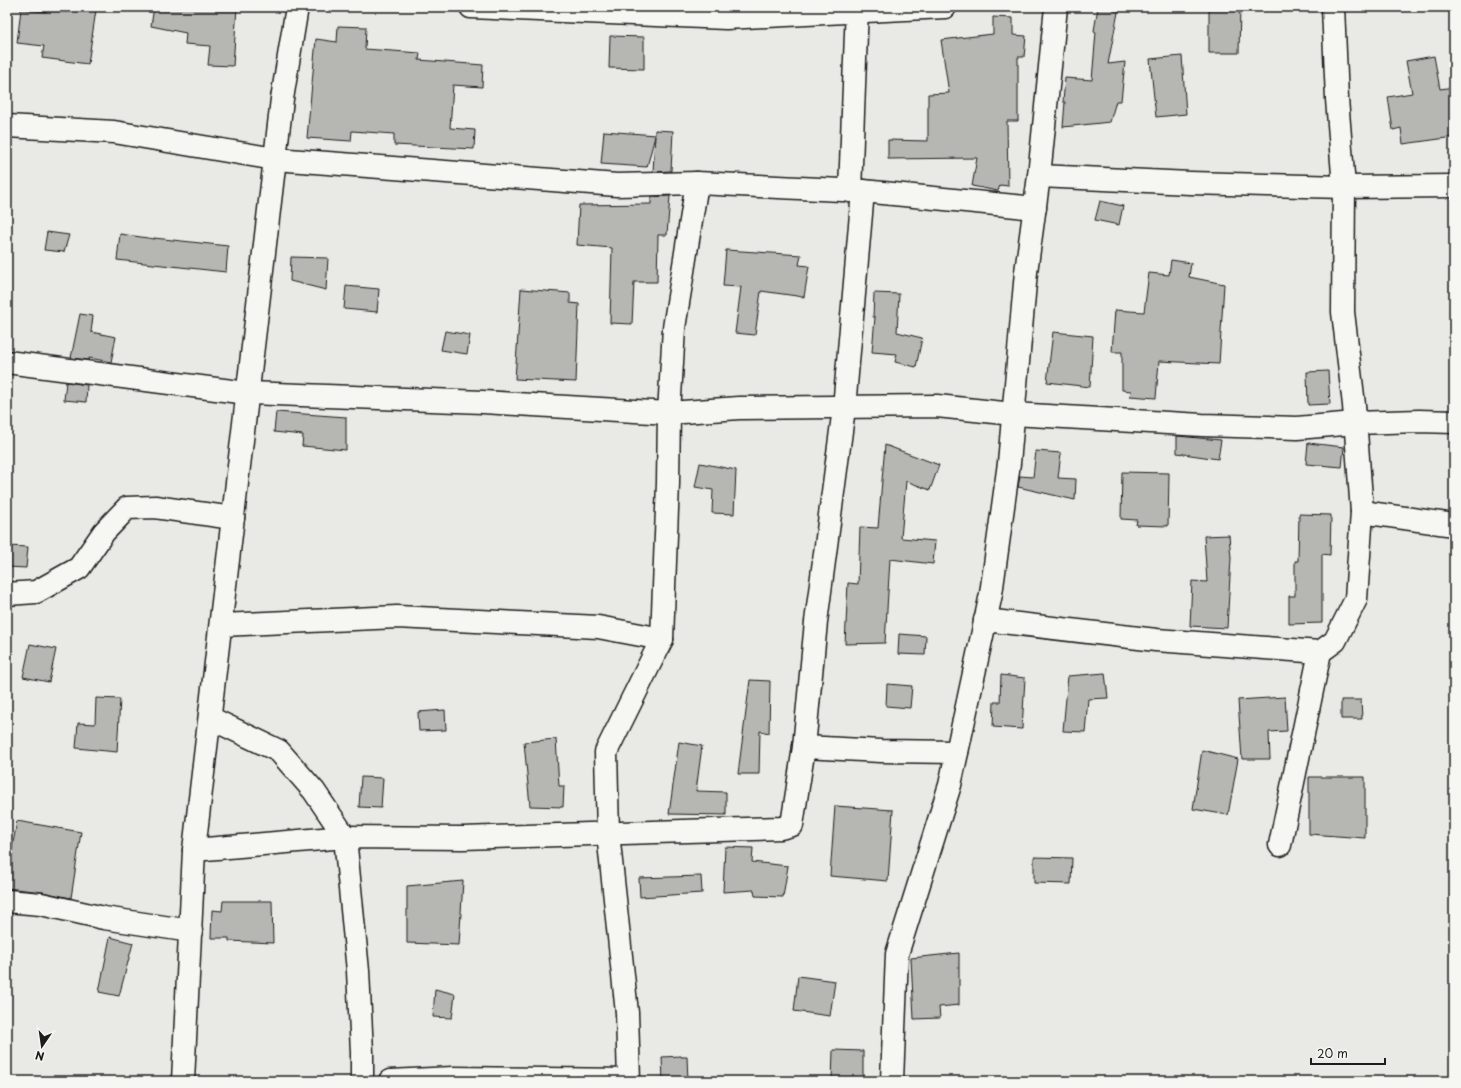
<svg xmlns="http://www.w3.org/2000/svg" width="1461" height="1088" font-family="'Playpen Sans',sans-serif">
<style>
.building{fill:#b6b6b3;stroke:#1c1c1c}
.lines{fill:none;stroke-linecap:round;stroke-linejoin:round}
.minor-casing{stroke:#1c1c1c;stroke-width:25}
.minor{stroke:#f6f6f2;stroke-width:22}
</style>
<rect width="100%" height="100%" fill="#e9e9e5"/>
<filter id="ink" filterUnits="userSpaceOnUse"><feTurbulence type="fractalNoise" baseFrequency=".025" numOctaves="2"/><feDisplacementMap in="SourceGraphic" scale="8" xChannelSelector="R" yChannelSelector="G"/><feConvolveMatrix kernelMatrix="1 2 1 2 8 2 1 2 1" color-interpolation-filters="sRGB"/></filter>
<g filter="url(#ink)">
<g class="building">
<path d="M 46,7 L 96,10 L 88,64 L 42,58 L 44,46 L 17,43 L 21,9 L 46,12 Z"/>
<path d="M 154,7 L 237,7 L 233,66 L 208,65 L 210,46 L 185,44 L 186,33 L 151,26 Z"/>
<path d="M 1098,7 L 1119,7 L 1108,64 L 1125,62 L 1121,101 L 1116,101 L 1110,122 L 1063,127 L 1065,102 L 1063,102 L 1065,78 L 1092,80 L 1096,32 L 1094,31 Z"/>
<path d="M 1209,7 L 1240,7 L 1239,53 L 1209,53 Z"/>
<path d="M 993,17 L 1013,18 L 1013,35 L 1026,36 L 1024,57 L 1018,57 L 1018,121 L 1007,121 L 1008,186 L 1000,185 L 998,191 L 972,186 L 977,158 L 888,159 L 888,140 L 928,141 L 928,94 L 949,93 L 941,40 L 993,34 Z"/>
<path d="M 338,26 L 366,27 L 365,49 L 420,53 L 419,60 L 483,65 L 482,87 L 453,85 L 450,128 L 475,130 L 474,149 L 394,145 L 394,134 L 352,131 L 351,141 L 307,138 L 316,39 L 337,42 Z"/>
<path d="M 610,36 L 644,37 L 644,69 L 609,68 Z"/>
<path d="M 1182,56 L 1186,114 L 1156,117 L 1150,59 Z"/>
<path d="M 1434,56 L 1440,89 L 1454,87 L 1454,137 L 1403,144 L 1401,128 L 1393,130 L 1388,97 L 1412,93 L 1406,61 Z"/>
<path d="M 655,130 L 673,131 L 671,171 L 653,172 L 655,136 L 647,167 L 601,164 L 604,131 L 655,135 Z"/>
<path d="M 670,196 L 667,235 L 658,235 L 657,282 L 634,282 L 632,324 L 610,323 L 612,248 L 577,245 L 579,205 L 651,204 L 651,197 Z"/>
<path d="M 1100,201 L 1123,206 L 1119,225 L 1095,220 Z"/>
<path d="M 47,232 L 69,235 L 64,252 L 44,250 Z"/>
<path d="M 120,234 L 155,239 L 154,238 L 228,246 L 226,272 L 117,260 Z"/>
<path d="M 726,250 L 801,255 L 799,265 L 809,266 L 804,297 L 761,291 L 755,335 L 735,333 L 741,287 L 723,286 Z"/>
<path d="M 291,257 L 328,258 L 326,290 L 290,281 Z"/>
<path d="M 1171,260 L 1191,263 L 1189,277 L 1224,284 L 1219,364 L 1159,361 L 1156,398 L 1130,396 L 1131,391 L 1122,390 L 1122,352 L 1112,352 L 1115,310 L 1144,312 L 1149,273 L 1169,275 Z"/>
<path d="M 346,286 L 379,289 L 377,312 L 344,309 Z"/>
<path d="M 521,289 L 570,293 L 570,303 L 579,304 L 576,382 L 515,379 Z"/>
<path d="M 874,293 L 899,294 L 897,332 L 922,338 L 916,367 L 895,362 L 897,354 L 872,352 L 875,317 L 873,317 Z"/>
<path d="M 80,314 L 93,316 L 91,332 L 116,337 L 111,362 L 89,358 L 89,360 L 71,358 Z"/>
<path d="M 445,331 L 470,335 L 467,354 L 441,350 Z"/>
<path d="M 1053,332 L 1093,336 L 1090,387 L 1047,382 Z"/>
<path d="M 1328,371 L 1330,404 L 1308,405 L 1307,372 Z"/>
<path d="M 66,382 L 87,385 L 86,402 L 64,400 Z"/>
<path d="M 276,412 L 346,417 L 346,450 L 302,446 L 303,435 L 274,432 Z"/>
<path d="M 1177,436 L 1221,440 L 1218,459 L 1177,453 Z"/>
<path d="M 1308,443 L 1344,447 L 1342,467 L 1306,464 Z"/>
<path d="M 885,445 L 939,465 L 930,490 L 906,481 L 901,538 L 935,541 L 933,564 L 890,559 L 885,643 L 845,644 L 848,583 L 858,584 L 860,527 L 878,528 Z"/>
<path d="M 1036,451 L 1061,453 L 1058,478 L 1076,479 L 1075,500 L 1018,487 L 1020,476 L 1033,477 Z"/>
<path d="M 700,463 L 736,470 L 734,514 L 712,513 L 713,490 L 695,487 Z"/>
<path d="M 1122,472 L 1169,473 L 1168,526 L 1136,525 L 1137,520 L 1121,519 Z"/>
<path d="M 1299,514 L 1331,515 L 1330,555 L 1322,554 L 1322,623 L 1289,624 L 1289,596 L 1295,596 L 1295,561 L 1298,561 Z"/>
<path d="M 1229,535 L 1231,558 L 1227,628 L 1190,626 L 1192,581 L 1207,582 L 1204,536 Z"/>
<path d="M 7,546 L 28,547 L 26,568 L 7,567 Z"/>
<path d="M 899,634 L 926,636 L 925,655 L 898,654 Z"/>
<path d="M 30,644 L 56,649 L 49,682 L 23,677 Z"/>
<path d="M 1105,673 L 1108,698 L 1088,699 L 1085,732 L 1063,731 L 1068,676 Z"/>
<path d="M 1001,675 L 1025,678 L 1022,729 L 993,727 L 994,702 L 1000,702 Z"/>
<path d="M 750,680 L 770,681 L 769,733 L 760,731 L 759,774 L 738,774 Z"/>
<path d="M 887,684 L 912,686 L 910,708 L 886,706 Z"/>
<path d="M 1285,697 L 1287,731 L 1269,732 L 1270,759 L 1242,759 L 1238,700 Z"/>
<path d="M 96,698 L 120,699 L 117,752 L 76,748 L 78,723 L 95,724 Z"/>
<path d="M 1341,700 L 1361,700 L 1362,719 L 1341,719 Z"/>
<path d="M 445,710 L 446,730 L 419,731 L 418,712 Z"/>
<path d="M 556,739 L 559,786 L 564,786 L 563,807 L 530,806 L 524,742 Z"/>
<path d="M 679,742 L 702,746 L 696,791 L 726,792 L 726,815 L 669,814 Z"/>
<path d="M 1202,750 L 1238,759 L 1228,815 L 1193,809 Z"/>
<path d="M 361,777 L 383,778 L 381,808 L 359,807 Z"/>
<path d="M 1309,777 L 1365,777 L 1365,838 L 1309,834 Z"/>
<path d="M 835,806 L 893,810 L 888,881 L 830,876 Z"/>
<path d="M 17,821 L 81,832 L 71,898 L 42,892 L 7,888 L 7,853 L 11,854 Z"/>
<path d="M 725,847 L 753,848 L 752,862 L 788,866 L 783,897 L 755,896 L 754,890 L 723,892 Z"/>
<path d="M 1034,857 L 1072,858 L 1071,884 L 1034,883 Z"/>
<path d="M 701,876 L 702,893 L 640,897 L 639,878 Z"/>
<path d="M 463,881 L 459,945 L 407,943 L 407,886 Z"/>
<path d="M 223,901 L 272,901 L 273,943 L 229,941 L 229,938 L 211,938 L 212,910 L 222,911 Z"/>
<path d="M 110,937 L 133,943 L 119,996 L 99,992 Z"/>
<path d="M 959,953 L 959,1005 L 939,1007 L 940,1018 L 914,1019 L 911,958 Z"/>
<path d="M 798,976 L 835,981 L 830,1016 L 794,1011 Z"/>
<path d="M 435,989 L 455,994 L 452,1018 L 433,1017 Z"/>
<path d="M 833,1050 L 863,1051 L 863,1081 L 832,1081 Z"/>
<path d="M 681,1056 L 681,1057 L 687,1057 L 688,1081 L 663,1081 L 662,1057 Z"/>
</g>
<g class="lines">
<g class="minor-casing">
<g id="minor">
<path d="M 471,7 L 726,18 L 945,7"/>
<path d="M 7,126 L 114,132 L 275,159 L 617,185 L 697,183 L 863,191 L 1035,208"/>
<path d="M 1039,176 L 1190,183 L 1344,187 L 1454,186"/>
<path d="M 850,191 L 857,7"/>
<path d="M 7,362 L 247,393 L 483,402 L 669,413 L 739,408 L 937,406 L 1013,414 L 1202,425 L 1297,428 L 1355,423 L 1419,421 L 1454,422"/>
<path d="M 1362,512 L 1454,525"/>
<path d="M 7,594 L 36,592 L 79,568 L 104,532 L 127,508 L 155,507 L 233,518"/>
<path d="M 985,620 L 1156,640 L 1320,652"/>
<path d="M 221,625 L 397,617 L 598,627 L 662,639"/>
<path d="M 210,718 L 279,751 L 314,791 L 345,837 L 358,971 L 362,1052 L 362,1081"/>
<path d="M 804,747 L 881,751 L 957,752"/>
<path d="M 1280,845 L 1320,652 L 1335,641 L 1356,599 L 1362,512 L 1354,405 L 1343,312 L 1344,187 L 1337,99 L 1333,7"/>
<path d="M 194,850 L 345,837 L 463,838 L 781,828 L 792,825 L 804,747 L 816,622 L 844,408 L 863,191"/>
<path d="M 7,901 L 41,904 L 104,918 L 191,931"/>
<path d="M 183,1081 L 194,850 L 282,99 L 297,7"/>
<path d="M 390,1081 L 453,1078 L 629,1080"/>
<path d="M 629,1081 L 627,1013 L 608,833 L 606,752 L 662,639 L 668,483 L 669,413 L 674,328 L 697,183"/>
<path d="M 892,1081 L 897,954 L 950,785 L 991,594 L 1009,463 L 1026,272 L 1039,176 L 1056,7"/>
</g>
</g>
<use href="#minor" class="minor"/>
</g>
</g>
<rect width="1461" height="1088" fill="none" stroke="#f6f6f2" stroke-width="24"/>
<rect x="12" y="12" width="1437" height="1064" fill="none" stroke="#1c1c1c" stroke-width="1.5" filter="url(#ink)"/>
<g transform="translate(42 1046) rotate(193)" stroke="#f6f6f2" stroke-width="3" paint-order="stroke">
<path d="M0-3L7 15L0 10L-7 15Z" fill="#1c1c1c"/>
<text y="-6" font-size="11" font-weight="bold" text-anchor="middle" fill="#1c1c1c">N</text>
</g>
<path d="M1311 1058v6h74v-6" fill="none" stroke="#1c1c1c" stroke-width="2"/>
<text x="1317" y="1058" font-size="12" fill="#1c1c1c" stroke="#f6f6f2" stroke-width="3" paint-order="stroke">20 m</text>
</svg>
